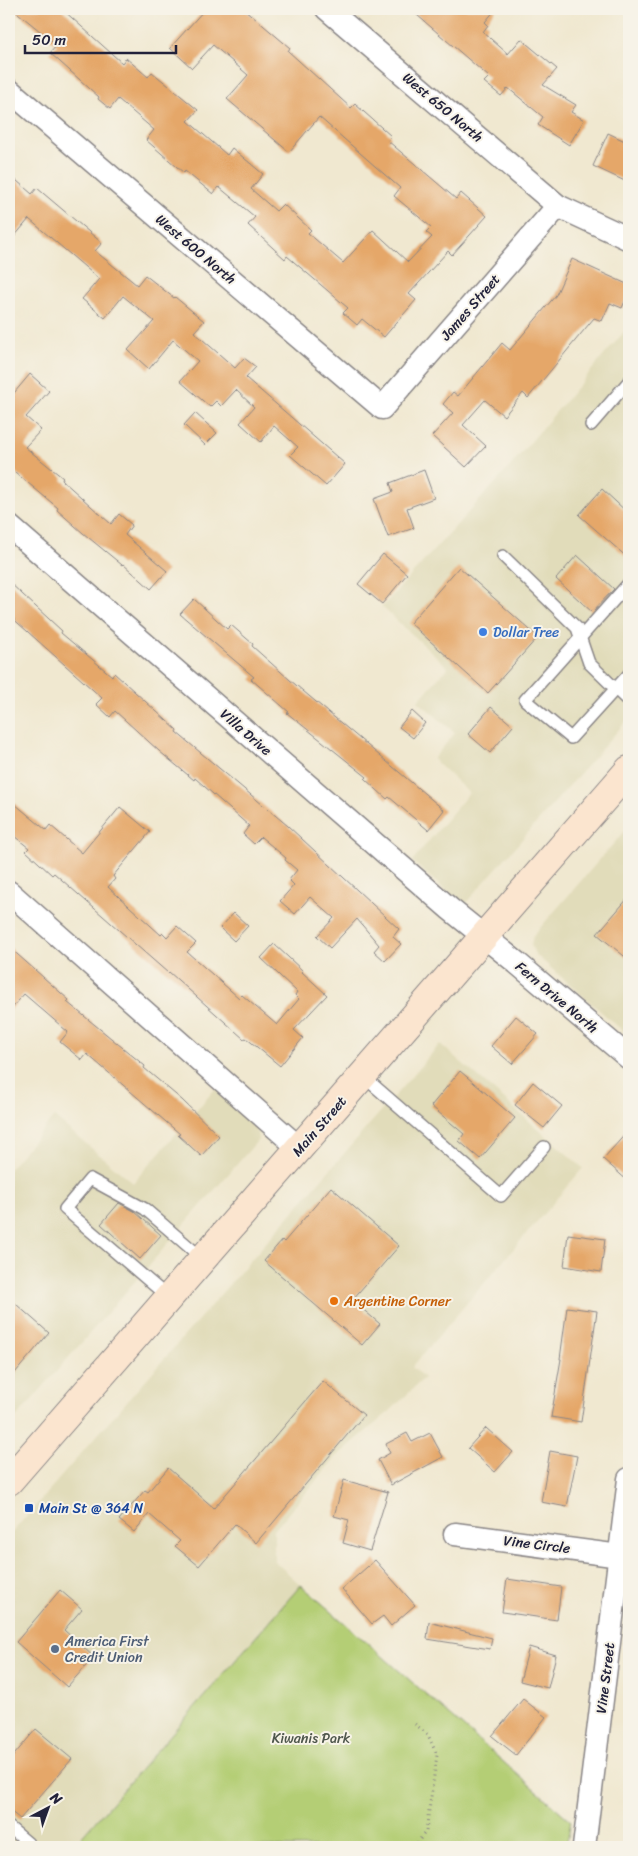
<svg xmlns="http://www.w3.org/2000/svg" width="638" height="1856" font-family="Sriracha,sans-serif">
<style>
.built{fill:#e1dcba}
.green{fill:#b4ce74;stroke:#6b7858}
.building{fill:#e5a769}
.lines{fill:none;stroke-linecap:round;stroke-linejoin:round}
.service-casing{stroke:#898586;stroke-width:14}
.minor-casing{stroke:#898586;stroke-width:25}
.secondary-casing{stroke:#898586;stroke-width:30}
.path{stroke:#898586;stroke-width:3;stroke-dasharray:1 4;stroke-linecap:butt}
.service{stroke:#fff;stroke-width:11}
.minor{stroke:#fff;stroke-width:22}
.secondary{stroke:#fbe5cf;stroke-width:28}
.shop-dot{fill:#3f7fe0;stroke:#f7f3e8;stroke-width:2}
.food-dot{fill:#e8710a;stroke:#f7f3e8;stroke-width:2}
.transit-dot{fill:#1a4fb4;stroke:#f7f3e8;stroke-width:2}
.service-dot{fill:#5c6f8a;stroke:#f7f3e8;stroke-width:2}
.labels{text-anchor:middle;stroke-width:4;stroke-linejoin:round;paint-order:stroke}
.street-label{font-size:14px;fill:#22223b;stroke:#f7f3e8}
.shop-label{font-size:14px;fill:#366cbe;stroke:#f7f3e8;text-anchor:start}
.food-label{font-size:14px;fill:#c56008;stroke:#f7f3e8;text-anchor:start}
.transit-label{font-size:14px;fill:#164399;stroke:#f7f3e8;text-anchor:start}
.service-label{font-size:14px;fill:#4e5e75;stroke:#f7f3e8;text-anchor:start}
.park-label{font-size:14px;fill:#4e564c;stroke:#f7f3e8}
</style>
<rect width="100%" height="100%" fill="#f7f3e8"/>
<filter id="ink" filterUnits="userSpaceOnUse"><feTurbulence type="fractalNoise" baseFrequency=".02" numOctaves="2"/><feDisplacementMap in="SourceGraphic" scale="10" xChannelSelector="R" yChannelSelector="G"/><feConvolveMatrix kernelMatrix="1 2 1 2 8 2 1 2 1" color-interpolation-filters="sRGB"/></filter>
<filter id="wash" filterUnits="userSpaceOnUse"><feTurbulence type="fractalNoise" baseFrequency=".0096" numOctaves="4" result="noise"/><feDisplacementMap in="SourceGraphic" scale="20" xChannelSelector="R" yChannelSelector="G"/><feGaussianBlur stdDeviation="1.12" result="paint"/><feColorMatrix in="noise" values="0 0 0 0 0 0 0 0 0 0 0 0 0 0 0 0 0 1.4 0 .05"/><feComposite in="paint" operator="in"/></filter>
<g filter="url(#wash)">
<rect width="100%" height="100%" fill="#f0e8d0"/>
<g class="built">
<path d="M 629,326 L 629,718 L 463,906 L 412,861 L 469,793 L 433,759 L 455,733 L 418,701 L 448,667 L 382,607 L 507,470 Z"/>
<path d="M 629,826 L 629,1036 L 535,954 L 531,945 L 533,936 Z"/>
<path d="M 440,1044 L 583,1168 L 412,1367 L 424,1378 L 390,1411 L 337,1456 L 274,1530 L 274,1561 L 301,1585 L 73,1847 L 9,1847 L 9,1536 Z"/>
<path d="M 216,1088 L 256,1123 L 258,1140 L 9,1426 L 9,1169 L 54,1117 L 133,1183 Z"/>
</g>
<path class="green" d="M 301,1585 L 571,1821 L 566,1847 L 73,1847 Z"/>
<g id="blocks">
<g class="building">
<path d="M 13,9 L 62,9 L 122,63 L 126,58 L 148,77 L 152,72 L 198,110 L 188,121 L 227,155 L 232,148 L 263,174 L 251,189 L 276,211 L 283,204 L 311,230 L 308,233 L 343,263 L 373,230 L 408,262 L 432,237 L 426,232 L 431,227 L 394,196 L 400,188 L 319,117 L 289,152 L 227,99 L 248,75 L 213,45 L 192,68 L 170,48 L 205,9 L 244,9 L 290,48 L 288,51 L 351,108 L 355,104 L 391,136 L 388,141 L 456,199 L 461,193 L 487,216 L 452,255 L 448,251 L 409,294 L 416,300 L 384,337 L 362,319 L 357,325 L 343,313 L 348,308 L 287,256 L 285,259 L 248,225 L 255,217 L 219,187 L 213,194 L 185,171 L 184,173 L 146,140 L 154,130 L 118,99 L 110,109 L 98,99 L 99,97 L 50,53 L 57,45 Z"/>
<path d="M 410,9 L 496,9 L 485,22 L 488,25 L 483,32 L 508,54 L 521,39 L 557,69 L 543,85 L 576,105 L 571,112 L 584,120 L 569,145 L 538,125 L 543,117 L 508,88 L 501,96 L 484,82 L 489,77 Z"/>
<path d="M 608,133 L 629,143 L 629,183 L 593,166 Z"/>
<path d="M 9,174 L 32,194 L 37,188 L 102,243 L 95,251 L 137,285 L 145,275 L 174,298 L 175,297 L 204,321 L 194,332 L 235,368 L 244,358 L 256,367 L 246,378 L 345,464 L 326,486 L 290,455 L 298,447 L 274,426 L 261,442 L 240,423 L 254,407 L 236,390 L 221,406 L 216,401 L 210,407 L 180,381 L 198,361 L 173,340 L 149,369 L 128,350 L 154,321 L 123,296 L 105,318 L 82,299 L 99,279 L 29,219 L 9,243 Z"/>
<path d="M 572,259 L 629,285 L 629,292 L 622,308 L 610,303 L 602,321 L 594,318 L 528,398 L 523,393 L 504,416 L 485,400 L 463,425 L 486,446 L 466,467 L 432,436 L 453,413 L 443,404 L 453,392 L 458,396 L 502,343 L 510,350 L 556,295 Z"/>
<path d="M 30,374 L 49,391 L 26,417 L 41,430 L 25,447 L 63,478 L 62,480 L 111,524 L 119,514 L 132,525 L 125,535 L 167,571 L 151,589 L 123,564 L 122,565 L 83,533 L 57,510 L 58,508 L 9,467 L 9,399 Z"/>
<path d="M 195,413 L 217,433 L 205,445 L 184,425 Z"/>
<path d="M 424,470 L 434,498 L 407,508 L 414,528 L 388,537 L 374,499 L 393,492 L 390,483 Z"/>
<path d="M 602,489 L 629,514 L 629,559 L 579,515 Z"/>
<path d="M 383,554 L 407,574 L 382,604 L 358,584 Z"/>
<path d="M 577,555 L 614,589 L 592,612 L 556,579 Z"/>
<path d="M 459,567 L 538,637 L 488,693 L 410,623 Z"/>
<path d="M 9,582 L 62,631 L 61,633 L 112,676 L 114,673 L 177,730 L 176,732 L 288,826 L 399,929 L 393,937 L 401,944 L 385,961 L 374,951 L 379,945 L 357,919 L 330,948 L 317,936 L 334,918 L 310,897 L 295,914 L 280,901 L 294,885 L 289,880 L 297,870 L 285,860 L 286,858 L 261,837 L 254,844 L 243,834 L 249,826 L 195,778 L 194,780 L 159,751 L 115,711 L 110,717 L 96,704 L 102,698 L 9,615 Z"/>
<path d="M 194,599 L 227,629 L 231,625 L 253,644 L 252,646 L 290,680 L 444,810 L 428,830 L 389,797 L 387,799 L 365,779 L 367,777 L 287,713 L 289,712 L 251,679 L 254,677 L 180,614 Z"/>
<path d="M 491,707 L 513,726 L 490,753 L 468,734 Z"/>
<path d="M 412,711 L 425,723 L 413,738 L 399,727 Z"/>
<path d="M 9,799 L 46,830 L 50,825 L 82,853 L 120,807 L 150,832 L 113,876 L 115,879 L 108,887 L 161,935 L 163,933 L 167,937 L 177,926 L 196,943 L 187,952 L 239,998 L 242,995 L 277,1025 L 299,999 L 295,995 L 297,992 L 261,958 L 274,944 L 303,971 L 302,972 L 327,995 L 294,1030 L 303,1038 L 280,1066 L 246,1038 L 244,1039 L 169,972 L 168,973 L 54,873 L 52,875 L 26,851 L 29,848 L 9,832 Z"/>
<path d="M 629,897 L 629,960 L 597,934 Z"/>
<path d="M 234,913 L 248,926 L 234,941 L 220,928 Z"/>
<path d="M 9,947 L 69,1000 L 67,1002 L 145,1066 L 144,1068 L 182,1100 L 219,1136 L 201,1156 L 178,1135 L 180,1134 L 87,1054 L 82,1060 L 60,1042 L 68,1032 L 24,994 L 9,1012 Z"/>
<path d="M 516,1016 L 538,1034 L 512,1064 L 491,1046 Z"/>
<path d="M 460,1071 L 515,1118 L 480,1159 L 459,1141 L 464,1134 L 431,1106 Z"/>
<path d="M 533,1082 L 562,1106 L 544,1128 L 515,1105 Z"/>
<path d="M 629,1130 L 629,1182 L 603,1159 Z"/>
<path d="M 331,1187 L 399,1246 L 352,1300 L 380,1324 L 362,1345 L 264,1261 L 282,1240 L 284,1242 Z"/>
<path d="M 119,1203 L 134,1211 L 161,1235 L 140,1259 L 101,1224 Z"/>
<path d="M 568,1234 L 605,1239 L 601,1272 L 564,1266 Z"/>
<path d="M 9,1298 L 49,1333 L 9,1380 Z"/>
<path d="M 567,1307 L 597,1311 L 581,1422 L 551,1417 L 561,1359 L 560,1359 Z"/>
<path d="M 323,1381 L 364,1415 L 256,1543 L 235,1524 L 199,1566 L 175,1546 L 180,1541 L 149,1514 L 134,1532 L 119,1520 L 145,1490 L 148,1492 L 168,1468 L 214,1508 Z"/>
<path d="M 486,1428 L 513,1452 L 495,1472 L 468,1448 Z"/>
<path d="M 407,1433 L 412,1442 L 430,1433 L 443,1457 L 391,1485 L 378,1460 L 390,1453 L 386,1444 Z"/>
<path d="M 550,1451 L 577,1456 L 567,1507 L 541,1502 Z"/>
<path d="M 344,1480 L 388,1492 L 370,1551 L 343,1543 L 349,1520 L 334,1516 Z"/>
<path d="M 375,1560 L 415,1605 L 391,1626 L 383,1616 L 372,1624 L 342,1589 Z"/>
<path d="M 507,1579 L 561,1587 L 557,1620 L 502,1612 Z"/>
<path d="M 60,1590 L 82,1609 L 64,1630 L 94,1657 L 67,1687 L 16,1642 Z"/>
<path d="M 429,1622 L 492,1638 L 490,1649 L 427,1639 Z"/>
<path d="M 529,1647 L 556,1655 L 548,1688 L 520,1681 Z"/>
<path d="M 523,1699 L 546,1717 L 516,1755 L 492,1736 Z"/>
<path d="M 36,1729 L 72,1759 L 20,1819 L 9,1810 L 9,1761 Z"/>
</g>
</g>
</g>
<g filter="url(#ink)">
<use href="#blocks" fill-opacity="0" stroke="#898586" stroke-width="1"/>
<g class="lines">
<g class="service-casing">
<g id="service">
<path d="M 591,425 L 629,381"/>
<path d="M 503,556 L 577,628 L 589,663 L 629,702"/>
<path d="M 629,583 L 525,700 L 571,738 L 629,674"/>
<path d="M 363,1076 L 501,1196 L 544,1147"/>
<path d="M 169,1298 L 65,1209 L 90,1179 L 145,1209 L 203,1259"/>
<path d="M 9,1827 L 28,1843"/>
</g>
</g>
<g class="minor-casing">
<g id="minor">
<path d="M 327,9 L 558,206 L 629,239"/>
<path d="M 9,90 L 382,408 L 558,206"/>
<path d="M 9,526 L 450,909 L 517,963 L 629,1058"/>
<path d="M 9,892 L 299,1148"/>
<path d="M 455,1534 L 620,1556"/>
<path d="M 584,1847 L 629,1479"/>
</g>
</g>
<g class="secondary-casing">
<path id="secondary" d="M 9,1481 L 629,770"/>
</g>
<path class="path" d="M 414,1847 L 426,1831 L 437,1755 L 428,1735 L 415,1724"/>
<use href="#service" class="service"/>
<use href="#minor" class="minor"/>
<use href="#secondary" class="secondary"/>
</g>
</g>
<circle class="shop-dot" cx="483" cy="632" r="5"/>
<circle class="food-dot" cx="334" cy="1301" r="5"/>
<rect class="transit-dot" x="24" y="1503" width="10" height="10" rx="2.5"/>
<circle class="service-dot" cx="55" cy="1649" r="5"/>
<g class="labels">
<g class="street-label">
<text transform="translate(443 107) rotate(40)" y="5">West 650 North</text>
<text transform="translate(196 249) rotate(40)" y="5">West 600 North</text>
<text transform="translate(470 307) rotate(-49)" y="5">James Street</text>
<text transform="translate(246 732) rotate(41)" y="5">Villa Drive</text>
<text transform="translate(557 997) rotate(40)" y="5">Fern Drive North</text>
<text transform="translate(319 1126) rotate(-49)" y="5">Main Street</text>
<text transform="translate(537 1544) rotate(7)" y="5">Vine Circle</text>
<text transform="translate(605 1678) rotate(-83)" y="5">Vine Street</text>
</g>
<g class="shop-label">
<text x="493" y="637">Dollar Tree</text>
</g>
<g class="food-label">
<text x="344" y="1306">Argentine Corner</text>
</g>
<g class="transit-label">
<text x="39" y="1513">Main St @ 364 N</text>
</g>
<g class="service-label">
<text x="65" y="1646">America First<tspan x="65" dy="16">Credit Union</tspan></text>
</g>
<g class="park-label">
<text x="311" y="1743">Kiwanis Park</text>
</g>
</g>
<rect width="638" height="1856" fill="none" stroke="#f7f3e8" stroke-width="30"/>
<g transform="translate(48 1808) rotate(41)" stroke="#f7f3e8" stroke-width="4" paint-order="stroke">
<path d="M0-4L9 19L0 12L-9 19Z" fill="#22223b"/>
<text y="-8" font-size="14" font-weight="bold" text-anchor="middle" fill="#22223b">N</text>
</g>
<path d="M25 45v8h151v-8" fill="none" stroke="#22223b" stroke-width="2.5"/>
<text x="32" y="45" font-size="15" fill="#22223b" stroke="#f7f3e8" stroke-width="4" paint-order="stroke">50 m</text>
</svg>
